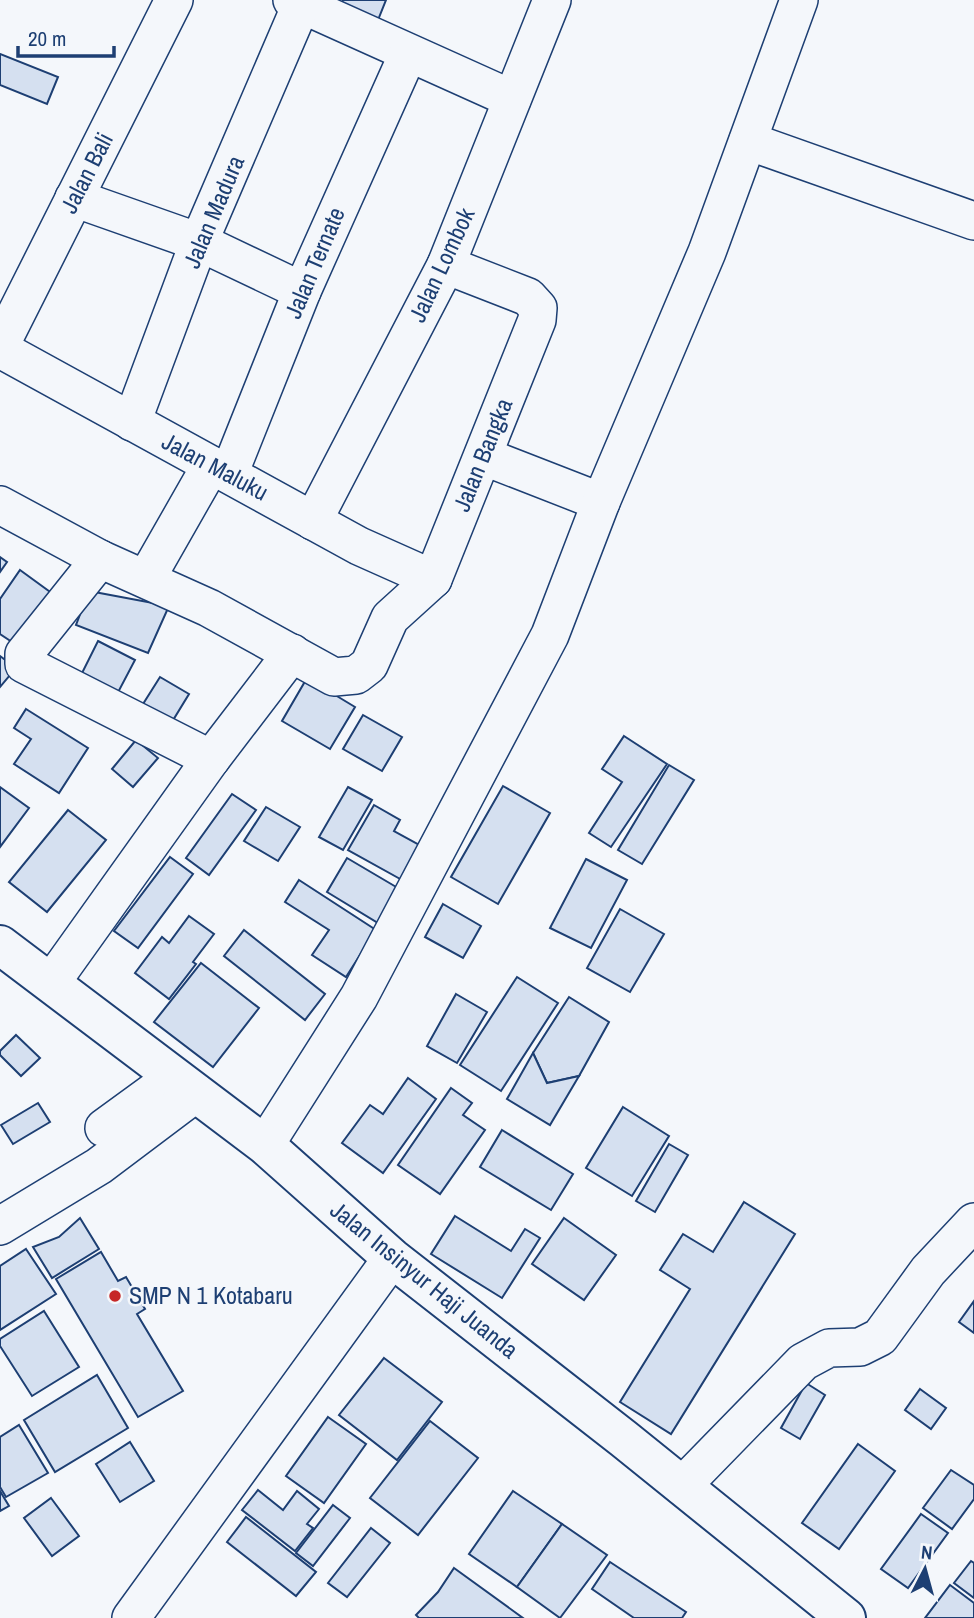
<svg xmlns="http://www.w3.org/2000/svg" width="974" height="1618" viewBox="0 0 974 1618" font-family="'Archivo Narrow',sans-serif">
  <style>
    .building { fill: #d5e0f0; stroke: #1d3f73; stroke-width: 2 }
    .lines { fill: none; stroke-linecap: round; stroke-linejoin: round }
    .minor-casing { stroke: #1d3f73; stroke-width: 40 }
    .highway-casing { stroke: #1d3f73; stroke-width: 42 }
    .minor { stroke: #f4f7fb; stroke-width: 37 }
    .highway { stroke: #f4f7fb; stroke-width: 38 }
    .poi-dot { fill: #c62828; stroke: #f4f7fb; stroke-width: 2.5 }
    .labels { text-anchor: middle; stroke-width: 5; stroke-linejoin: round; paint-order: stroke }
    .street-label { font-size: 24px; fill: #1d3f73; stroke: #f4f7fb }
    .poi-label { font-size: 24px; fill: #1d3f73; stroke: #f4f7fb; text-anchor: start }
  </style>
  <rect width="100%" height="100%" fill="#f4f7fb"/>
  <!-- building -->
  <g class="building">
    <path d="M343,0H386L378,20L341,4Z"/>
    <path d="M0,54L58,77L47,104L0,85Z"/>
    <path d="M0,557L7,562L0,572Z"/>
    <path d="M20,570L57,597L21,648L0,634V599Z"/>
    <path d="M89,591L169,606L148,653L76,625Z"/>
    <path d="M98,641L135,660L114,700L78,681Z"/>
    <path d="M0,656L16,668L0,687Z"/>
    <path d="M160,677L189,694L167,730L138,712Z"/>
    <path d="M307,678L355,707L330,749L282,721Z"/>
    <path d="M26,709L88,748L59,793L14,764L31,739L14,728Z"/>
    <path d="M363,715L402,737L382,771L343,749Z"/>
    <path d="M624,736L667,764L611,847L589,833L622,782L602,769Z"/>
    <path d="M136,740L158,758L133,787L112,769Z"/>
    <path d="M669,765L694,780L642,864L618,850Z"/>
    <path d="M503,786L550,813L498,904L451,877Z"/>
    <path d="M0,787L29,808L0,847Z"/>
    <path d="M348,787L372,800L343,850L319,837Z"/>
    <path d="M232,794L256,810L209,875L186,858Z"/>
    <path d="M374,805L400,820L394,831L421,846L402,880L348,850Z"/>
    <path d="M266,807L300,827L278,861L244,841Z"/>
    <path d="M68,810L106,840L47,912L9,882Z"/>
    <path d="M170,857L193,874L138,948L114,931Z"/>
    <path d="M347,858L403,891L383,926L327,892Z"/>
    <path d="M586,859L627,880L591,948L550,928Z"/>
    <path d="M299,880L376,930L346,977L312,955L329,930L285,902Z"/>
    <path d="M443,904L481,926L463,958L425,937Z"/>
    <path d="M620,909L664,934L630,992L587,968Z"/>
    <path d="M189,916L214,934L193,962L196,964L169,999L135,973L162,937L169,943Z"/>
    <path d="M244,930L325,994L305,1020L224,956Z"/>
    <path d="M201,963L259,1008L213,1067L154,1022Z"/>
    <path d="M517,977L558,1003L501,1091L460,1065Z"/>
    <path d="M456,994L487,1012L457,1063L427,1046Z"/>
    <path d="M569,997L609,1022L579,1076L547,1083L533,1053Z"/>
    <path d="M16,1035L40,1058L21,1076L0,1055V1051Z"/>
    <path d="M533,1053L547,1083L579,1076L550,1125L507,1099Z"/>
    <path d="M408,1078L436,1099L383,1173L342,1143L370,1105L383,1114Z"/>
    <path d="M451,1088L472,1103L463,1115L485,1130L440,1194L398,1165Z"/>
    <path d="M38,1103L50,1122L13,1144L1,1125Z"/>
    <path d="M623,1107L669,1136L632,1196L586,1168Z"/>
    <path d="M502,1130L573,1174L551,1210L480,1167Z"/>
    <path d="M669,1144L688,1155L655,1212L636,1201Z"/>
    <path d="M744,1202L795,1234L671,1434L620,1402L690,1289L660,1270L683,1234L713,1252Z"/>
    <path d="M455,1216L511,1251L525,1229L540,1238L502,1298L431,1254Z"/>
    <path d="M80,1218L99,1249L52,1278L33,1247L59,1237Z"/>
    <path d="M564,1218L616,1255L584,1300L532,1264Z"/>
    <path d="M26,1249L56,1294L0,1330V1266Z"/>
    <path d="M101,1252L118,1281L126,1277L145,1309L137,1314L183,1391L138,1417L56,1279Z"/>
    <path d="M974,1301V1333L959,1322Z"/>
    <path d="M44,1311L79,1367L32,1396L0,1346V1339Z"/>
    <path d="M384,1358L442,1402L397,1460L339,1415Z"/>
    <path d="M97,1375L128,1428L55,1472L24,1420Z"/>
    <path d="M806,1383L825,1395L800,1439L781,1428Z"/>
    <path d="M920,1389L946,1408L931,1429L905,1410Z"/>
    <path d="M328,1417L366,1444L324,1503L286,1476Z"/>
    <path d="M430,1421L478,1458L418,1535L370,1498Z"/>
    <path d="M19,1425L48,1473L6,1497L0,1487V1437Z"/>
    <path d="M130,1442L154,1481L120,1502L96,1464Z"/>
    <path d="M858,1444L895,1471L839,1549L802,1523Z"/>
    <path d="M951,1470L974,1485V1499L952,1529L923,1508Z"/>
    <path d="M258,1490L283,1510L297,1491L319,1509L307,1524L313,1528L295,1551L242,1510Z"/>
    <path d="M0,1491L9,1506L0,1511Z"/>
    <path d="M513,1491L562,1524L517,1587L469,1554Z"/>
    <path d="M51,1498L79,1536L52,1556L24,1518Z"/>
    <path d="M333,1505L350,1518L313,1566L296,1553Z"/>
    <path d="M921,1514L948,1533L908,1588L881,1569Z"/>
    <path d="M246,1517L316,1572L296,1596L227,1542Z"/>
    <path d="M562,1524L607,1555L560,1618L517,1587Z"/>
    <path d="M371,1528L390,1543L347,1597L328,1583Z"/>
    <path d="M971,1561L974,1563V1598L954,1583Z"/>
    <path d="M610,1562L686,1612L682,1618H634L592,1589Z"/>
    <path d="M454,1568L523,1618H419L416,1615L438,1592Z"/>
    <path d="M950,1585L974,1603V1618H925Z"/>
  </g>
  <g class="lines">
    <!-- minor casing -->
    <g class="minor-casing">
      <g id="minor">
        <path d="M292,0L512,99"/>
        <path d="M748,141L974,221"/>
        <path d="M74,198L199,242L302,291"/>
        <path d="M0,346L174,0"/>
        <path d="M0,349L359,546L433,579"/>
        <path d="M132,422L199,242L301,5"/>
        <path d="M483,456L601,502"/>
        <path d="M229,474L302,291L408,54"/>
        <path d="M0,505L100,559L209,608L334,677L356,675L369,665L390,618L433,579L537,320L538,308L528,297L446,265"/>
        <path d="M313,521L446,265L552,0"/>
        <path d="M100,559L24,654V664L211,759"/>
        <path d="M146,579L211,465"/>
        <path d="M51,983L211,759L292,653"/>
        <path d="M104,1128L174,1077"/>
        <path d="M265,1145L359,997L550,635L601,502L707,252L799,0"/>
        <path d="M0,1226L99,1166L196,1093"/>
        <path d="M682,1486L803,1362L829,1348L860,1347L880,1337L928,1271L974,1222"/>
        <path d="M131,1618L392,1258"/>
      </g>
    </g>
    <!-- highway casing -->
    <g class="highway-casing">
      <path id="highway" d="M0,945L265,1145L392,1258L624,1439L846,1618"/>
    </g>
    <!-- minor -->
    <use href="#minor" class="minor"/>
    <!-- highway -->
    <use href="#highway" class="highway"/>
  </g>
  <!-- markers -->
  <circle class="poi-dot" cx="115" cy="1296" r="7"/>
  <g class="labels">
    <!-- street labels -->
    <g class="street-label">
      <text transform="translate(87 173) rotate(-63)" y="8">Jalan Bali</text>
      <text transform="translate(214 212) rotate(-67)" y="8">Jalan Madura</text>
      <text transform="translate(315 263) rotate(-67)" y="8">Jalan Ternate</text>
      <text transform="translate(442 265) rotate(-65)" y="8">Jalan Lombok</text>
      <text transform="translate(483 455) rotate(-68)" y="8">Jalan Bangka</text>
      <text transform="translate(215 467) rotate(28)" y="8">Jalan Maluku</text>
      <text transform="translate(424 1280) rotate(39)" y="8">Jalan Insinyur Haji Juanda</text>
    </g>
    <!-- poi labels -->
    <g class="poi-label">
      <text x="129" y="1304">SMP N 1 Kotabaru</text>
    </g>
  </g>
  <!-- north arrow -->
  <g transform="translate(925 1569) rotate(6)" stroke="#f4f7fb" stroke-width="5" paint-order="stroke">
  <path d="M0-5L12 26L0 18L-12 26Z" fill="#1d3f73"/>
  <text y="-10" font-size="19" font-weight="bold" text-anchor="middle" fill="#1d3f73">N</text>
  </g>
  <!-- scale -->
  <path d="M18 46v10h96v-10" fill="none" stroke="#1d3f73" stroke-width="3.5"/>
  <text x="28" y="46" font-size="21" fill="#1d3f73" stroke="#f4f7fb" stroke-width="5" paint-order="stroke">20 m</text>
</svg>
